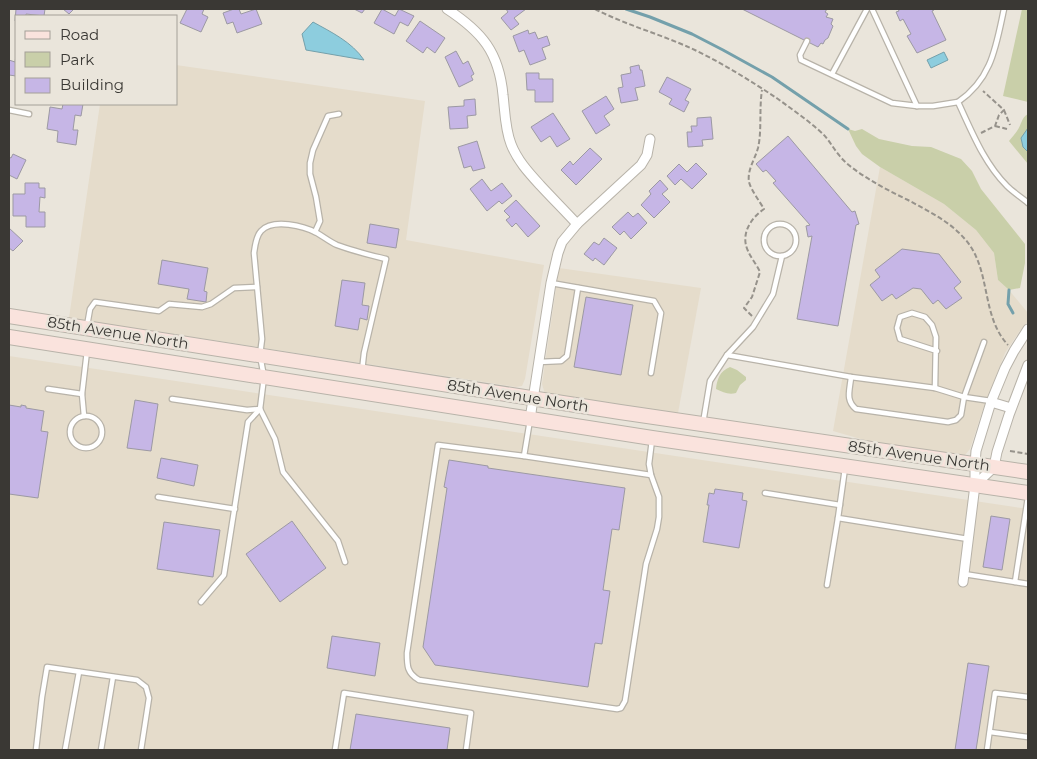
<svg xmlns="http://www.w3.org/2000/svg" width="1037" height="759" viewBox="0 0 1037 759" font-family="Montserrat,sans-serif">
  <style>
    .built { fill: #e5dccb }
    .green { fill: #c9cfa9 }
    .water { fill: #8dcdde; stroke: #74a0ab }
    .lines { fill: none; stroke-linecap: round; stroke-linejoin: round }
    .stream { stroke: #74a0ab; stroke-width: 3 }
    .building { fill: #c6b6e6; stroke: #9c99a3 }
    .service-casing { stroke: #b8b3a9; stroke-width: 7 }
    .minor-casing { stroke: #b8b3a9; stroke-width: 11 }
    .secondary-casing { stroke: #b8b3a9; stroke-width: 16 }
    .path { stroke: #96928b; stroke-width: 2; stroke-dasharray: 5 2.5; stroke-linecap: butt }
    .service { stroke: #fff; stroke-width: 4.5 }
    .minor { stroke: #fff; stroke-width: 9 }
    .secondary { stroke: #fae3dd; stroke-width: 14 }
    .labels { text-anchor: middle; stroke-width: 5; stroke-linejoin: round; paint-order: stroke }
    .street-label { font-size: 15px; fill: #3a3834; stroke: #eae5db }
  </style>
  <rect width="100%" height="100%" fill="#eae5db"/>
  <!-- built -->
  <g class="built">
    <path d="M176,65L425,101L406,240L544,265L525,379L522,386L516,387L69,318L100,104H176Z"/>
    <path d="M880,167L944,204L976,230L994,253L998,280L1009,290L1028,313V321L1019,332L1005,353L982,412L970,449L965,455L961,457L878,444L833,431Z"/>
    <path d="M559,268L701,288L678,413L553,398L545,394L542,384Z"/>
    <path d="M9,356L1028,509V750H647L637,749V750H9Z"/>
  </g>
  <!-- green -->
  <g class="green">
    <path d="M1022,9H1028V102L1003,96Z"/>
    <path d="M1028,114V164L1009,141C1012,137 1015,134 1017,131C1022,124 1021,118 1028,114Z"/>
    <path d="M848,129L855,131L862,129L879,139L912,146L931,147L961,159L972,171L981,189L1025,244V263L1020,288L1009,290L998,280L994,253L976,230L944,204L880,167L862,154L856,146Z"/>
    <path d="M730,367L737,370L746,377V380L740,385L736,393C728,395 723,392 716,389C717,379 720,371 730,367Z"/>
  </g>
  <!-- water -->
  <g class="water">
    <path d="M313,22C331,32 352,42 364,60L306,50L302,34Z"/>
    <path d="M944,52L948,60L931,68L927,60Z"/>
    <path d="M1028,128V152L1023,147L1021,138Z"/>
  </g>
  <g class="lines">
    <!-- stream -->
    <g class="stream">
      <path d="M626,9L650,17L692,34L723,50L772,77L848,129"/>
      <path d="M1009,290L1008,304L1013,313"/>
    </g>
  </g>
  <!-- building -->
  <g class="building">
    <path d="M16,9H45L44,16L26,14V16H16V21H15Z"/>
    <path d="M63,9H74L69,14Z"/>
    <path d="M187,9H204L202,14L208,17L201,32L180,23Z"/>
    <path d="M234,9H239L241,14L256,9L262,24L237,33L233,22L227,24L223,13Z"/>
    <path d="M354,9H365L362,13Z"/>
    <path d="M382,9L395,16L399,9L414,16L408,26L400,22L394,34L374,23Z"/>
    <path d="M506,9H526L514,18L519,24L511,30L501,18L508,12Z"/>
    <path d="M742,9H827L825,12L828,14L826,17L833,19L831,24L833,26L828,38L825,40L823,44L821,43L818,47Z"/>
    <path d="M898,9H933L934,10L932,11L946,40L917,53L907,36L911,34L903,19L900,21L896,12L899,11Z"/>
    <path d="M420,21L445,38L435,53L427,47L423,53L406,41Z"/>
    <path d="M528,30L529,34L535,32L538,39L547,36L550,45L542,48L546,59L530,65L524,50L519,52L513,36Z"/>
    <path d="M456,51L463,64L468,61L474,74L471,76L473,80L459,87L445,57Z"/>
    <path d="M16,56V76L9,75V60L15,62Z"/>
    <path d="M639,65L640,70H642L645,86L635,88L638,100L621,103L618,88L623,87L621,75L631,73L630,67Z"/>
    <path d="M526,73H539V79H553V102H535V90H527Z"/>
    <path d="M667,77L691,89L685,100L689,102L684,112L669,104L672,99L659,92Z"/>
    <path d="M606,96L614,109L604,116L610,125L596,134L582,111Z"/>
    <path d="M475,99L476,115L467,116L468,128L450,129L448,107L464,106V100Z"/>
    <path d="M63,104H83L81,116L75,115L73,130H78L76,145L57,142L58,131L47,129L50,107L62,109Z"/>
    <path d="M553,113L570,139L557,147L550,136L541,142L531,127Z"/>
    <path d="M711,117L713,139L702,140L703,146L688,147L687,132H692L691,126H697V118Z"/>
    <path d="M788,136L852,212L855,211L859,224L856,225L838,326L797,319L812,236L808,237L806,226L810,225L773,183L776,181L766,170L763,172L756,164Z"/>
    <path d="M477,141L485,168L473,171L471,166L464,168L458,147Z"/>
    <path d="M590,148L602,159L576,185L561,170L570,161L573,165Z"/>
    <path d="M13,154L26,160L17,179L9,175V157L11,158Z"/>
    <path d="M696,163L707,174L692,189L681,179L675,185L667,176L679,164L687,172Z"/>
    <path d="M482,179L491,191L502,183L512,196L502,204L499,201L487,211L470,189Z"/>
    <path d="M660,180L668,189L662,194L670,202L654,218L641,205L651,194L649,191Z"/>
    <path d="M25,183H39V188H45V198L40,197L39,212H45V227H26V216H13V194H25Z"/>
    <path d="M516,200L540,226L528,237L516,223L512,227L506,220L510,217L504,211Z"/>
    <path d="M628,212L633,217L638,213L647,223L631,239L624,231L620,235L612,227Z"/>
    <path d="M370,224L399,229L396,248L367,243Z"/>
    <path d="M9,228L23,241L13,251L9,248Z"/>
    <path d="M604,238L617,248L604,265L595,258L593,261L584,254L594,242L599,245Z"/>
    <path d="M902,249L939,254L961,282L954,288L962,298L946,309L938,300L933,304L921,289L913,288L896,299L892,294L882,301L870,285L880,277L875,270Z"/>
    <path d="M162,260L208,268L204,291L207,292L206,302L187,299L189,289L158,284Z"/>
    <path d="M342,280L365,283L362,305L369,306L367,320L360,318L358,330L335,326Z"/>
    <path d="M586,297L633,305L621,375L574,367Z"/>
    <path d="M135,400L158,404L151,451L127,448Z"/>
    <path d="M9,405L21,407V405L26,406V408L44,411L41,431L48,432L38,498L9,494Z"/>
    <path d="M161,458L198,465L194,486L157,478Z"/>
    <path d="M449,460L488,466V468L625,488L619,530L612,529L603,590L610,591L602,644L595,643L588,687L435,665L423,647L447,488L444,487Z"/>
    <path d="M715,489L743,493L742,500L747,501L739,548L703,542L709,505H707L709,493L714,494Z"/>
    <path d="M991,516L1010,519L1002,570L983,567Z"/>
    <path d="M292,521L326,568L280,602L246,554Z"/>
    <path d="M164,522L220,530L213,577L157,569Z"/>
    <path d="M332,636L380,643L375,676L327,668Z"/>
    <path d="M968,663L989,666L976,750H955Z"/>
    <path d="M356,714L450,728L447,750H350Z"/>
  </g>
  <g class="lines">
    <!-- service casing -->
    <g class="service-casing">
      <g id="service">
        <path d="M872,9L917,106"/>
        <path d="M1004,9C996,46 992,79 958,102C972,132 984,163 1007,186C1013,192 1021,197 1028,203"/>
        <path d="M807,41L800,55L801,60L892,103L917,106H933L958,102"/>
        <path d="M832,74L867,9"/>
        <path d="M9,110L29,114"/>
        <circle cx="780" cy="240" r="16"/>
        <path d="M315,232L320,221L316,197L310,174V163L313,150L328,116L339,114"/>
        <path d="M551,283L654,301L661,313L651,373"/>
        <path d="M87,326L90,309L95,302L159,311L169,304L202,307L211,304L234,288L257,287"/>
        <path d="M727,355L851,377L935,388L964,397L991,401"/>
        <path d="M539,362L561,361L567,356L578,288"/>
        <path d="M851,377C850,390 845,400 856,409L948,422L956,420L961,415L964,397L984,342"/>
        <path d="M935,388L936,337L932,325L925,317L912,313L900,317L897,328L900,339L937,351"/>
        <path d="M48,389L82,394L87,351"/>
        <path d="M82,394L84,416"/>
        <path d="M172,399L247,410L260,409"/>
        <circle cx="86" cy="432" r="16"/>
        <path d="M530,420L524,456L438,445L407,653C407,666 407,673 419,680L617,709L621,708L625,701L646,564L657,529L659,517V497L651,475L649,464L652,440"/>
        <path d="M703,423L710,381L727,355L753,327L773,294L782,256"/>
        <path d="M524,456L651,475"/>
        <path d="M845,468L838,518L968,539"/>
        <path d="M765,493L840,505"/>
        <path d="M158,497L235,509"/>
        <path d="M345,562L338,541L283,472L275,439L260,409L264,377L260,355L262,339L254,253C255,246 256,236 261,231C273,218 304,226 317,233C324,237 330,242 337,245C353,251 370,255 386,259L364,353L362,371"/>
        <path d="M964,574L1028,584"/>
        <path d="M1015,582L1028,497"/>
        <path d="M827,585L838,518"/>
        <path d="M201,602L224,575L248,422L260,409"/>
        <path d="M990,732L1028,737"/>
        <path d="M36,750L42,697L47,667L137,680L146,687L149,698L141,750"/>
        <path d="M65,750L79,672"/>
        <path d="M101,750L113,677"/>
        <path d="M335,750L344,693L471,713L466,750"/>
        <path d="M987,750L995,693L1028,697"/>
      </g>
    </g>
    <!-- minor casing -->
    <g class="minor-casing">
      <g id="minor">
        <path d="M447,9C482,32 499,52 503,95C505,112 505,129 511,144C517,160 529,173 540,185C552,198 565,211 577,224"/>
        <path d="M991,402L1011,408"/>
        <path d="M530,419L551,283L558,253L562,242L577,224L641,165L647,155L650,139"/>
        <path d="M975,485L994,467L997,452L1009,415L1028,365"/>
        <path d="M963,582L975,485V464L976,451L991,402L1005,368L1014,351L1028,329"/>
      </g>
    </g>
    <!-- secondary casing -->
    <g class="secondary-casing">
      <g id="secondary">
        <path d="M9,316L620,412L1028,472"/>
        <path d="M9,337L652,438L1028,493"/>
      </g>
    </g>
    <!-- path -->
    <g class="path">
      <path d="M595,9C624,24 656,33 686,46C716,59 751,81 778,99C793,110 809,121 823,134C829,140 833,148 839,155C844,162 851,167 858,172C874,183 891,192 908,200C928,211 949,221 964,238C992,268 980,315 1008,345"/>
      <path d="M1004,110L1010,125"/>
      <path d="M995,126L1007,129"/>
      <path d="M981,133L995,126L999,115L1004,110L983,91"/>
      <path d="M752,316L744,308L752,297L760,272C757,265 751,258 748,251C740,234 751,218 764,209C760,202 751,190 749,182C747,170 755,159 758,148C762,131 759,109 762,90"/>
      <path d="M1010,451L1028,454"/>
    </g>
    <!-- service -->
    <use href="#service" class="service"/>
    <!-- minor -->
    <use href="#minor" class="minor"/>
    <!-- secondary -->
    <use href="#secondary" class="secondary"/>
  </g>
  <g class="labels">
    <!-- street labels -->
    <g class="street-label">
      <text transform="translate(118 333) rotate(9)" y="5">85th Avenue North</text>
      <text transform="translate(518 396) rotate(9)" y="5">85th Avenue North</text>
      <text transform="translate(919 456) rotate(8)" y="5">85th Avenue North</text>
    </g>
  </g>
  <!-- border -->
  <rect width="1037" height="759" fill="none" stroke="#3a3834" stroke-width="20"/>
  <!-- legend -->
  <rect x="15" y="15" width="162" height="90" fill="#eae5db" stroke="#a4a098"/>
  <rect x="25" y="31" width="25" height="8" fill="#fae3dd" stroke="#a4a098"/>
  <text x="60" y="40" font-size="15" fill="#3a3834">Road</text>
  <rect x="25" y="52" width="25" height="15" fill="#c9cfa9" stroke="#a4a098"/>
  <text x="60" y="65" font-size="15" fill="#3a3834">Park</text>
  <rect x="25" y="78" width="25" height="15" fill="#c6b6e6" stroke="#a4a098"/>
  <text x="60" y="90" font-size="15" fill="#3a3834">Building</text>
</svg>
